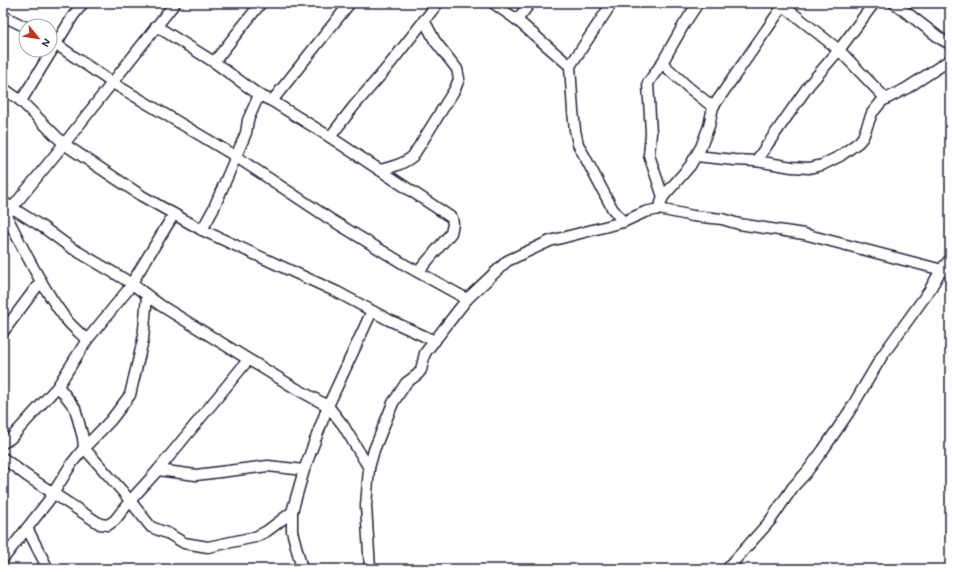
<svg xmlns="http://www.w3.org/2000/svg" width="953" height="572" viewBox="0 0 953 572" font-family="Mynerve,sans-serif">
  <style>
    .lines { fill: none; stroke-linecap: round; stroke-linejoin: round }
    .minor-casing { stroke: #22223b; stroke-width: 13 }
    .minor { stroke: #fff; stroke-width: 10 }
  </style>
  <rect width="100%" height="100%" fill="#fff"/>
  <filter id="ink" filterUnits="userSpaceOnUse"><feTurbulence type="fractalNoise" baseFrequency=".025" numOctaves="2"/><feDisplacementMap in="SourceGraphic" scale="8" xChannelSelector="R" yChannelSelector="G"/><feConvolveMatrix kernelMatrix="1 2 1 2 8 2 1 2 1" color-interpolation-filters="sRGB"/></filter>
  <g filter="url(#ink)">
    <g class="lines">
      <!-- minor casing -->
      <g class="minor-casing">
        <g id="minor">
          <path d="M493,3L517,20L570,66"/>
          <path d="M612,3L570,66L573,111L575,130L578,144L612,208L623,222"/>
          <path d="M780,3L839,50L886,99"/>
          <path d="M894,3L941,39L950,44"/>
          <path d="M3,16L26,27"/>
          <path d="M517,20L530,3"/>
          <path d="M156,26L214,62L259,95L272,101L330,137L452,218L453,224L451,233L418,272"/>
          <path d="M50,40L111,82L235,156L330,219L407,266L467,299"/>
          <path d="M214,62L261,3"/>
          <path d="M662,63L688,87L713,107"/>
          <path d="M3,88L21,101L64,144L142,196L202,230L337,292L389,320L435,341"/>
          <path d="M21,101L73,16L83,3"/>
          <path d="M272,101L350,3"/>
          <path d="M330,137L354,106L386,69L438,3"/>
          <path d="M696,156L734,160L756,161L792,167L809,168L822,165L840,156L859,142L863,137L872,113L882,101L907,88L950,60"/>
          <path d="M756,161L809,85L839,50L874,3"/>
          <path d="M380,170C392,167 404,164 413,156L455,89L459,79L457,69L435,41L424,20"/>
          <path d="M663,197L649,155L651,133L648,83L662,63L683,26L698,3"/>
          <path d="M3,202L44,228L70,247L131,283L160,305L295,388L328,406L343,425L369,468"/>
          <path d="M659,209L663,197L690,166L701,147L709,126L713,107L785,3"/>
          <path d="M6,215C24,250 41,286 65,318C71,326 80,333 87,340"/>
          <path d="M3,219L64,144L175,3"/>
          <path d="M202,230L213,210L246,133L248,120L259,95"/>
          <path d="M3,332L41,281"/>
          <path d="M58,386L75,408L83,438L84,448L123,492L151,527L169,534L184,543L208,547L255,537L267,531L292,512"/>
          <path d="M3,443L11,438L58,386L87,340L127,291L174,214"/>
          <path d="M3,458L27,476L100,524L108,525L115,520L130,501L158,470L196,475L268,466L304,470"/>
          <path d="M158,470L248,360"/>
          <path d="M27,528L48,569"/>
          <path d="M3,559L49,500L72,463L84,448L111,420L130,395L143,340L147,296"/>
          <path d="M302,569L292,531V512L304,470L328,406L372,311"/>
          <path d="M370,569L366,506L369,468L374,450L393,403L406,383L418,374L421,370L425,353L467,299L507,261L550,241L623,222L645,212L659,209L693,216L722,219L739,224L804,234L950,272"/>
          <path d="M727,569L770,521L793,487L806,473L823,450L849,412L882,356L929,291L941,270L950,259"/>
        </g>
      </g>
      <!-- minor -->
      <use href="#minor" class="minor"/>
    </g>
  </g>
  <!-- margin -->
  <rect width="953" height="572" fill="none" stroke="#fff" stroke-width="16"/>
  <rect x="8" y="8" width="937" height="556" fill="none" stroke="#22223b" stroke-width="1.5" filter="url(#ink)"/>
  <!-- north arrow -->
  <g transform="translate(38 38) rotate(120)"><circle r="19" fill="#ffffff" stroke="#a7a7b1"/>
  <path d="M0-3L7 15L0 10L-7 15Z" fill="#c8321e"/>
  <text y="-6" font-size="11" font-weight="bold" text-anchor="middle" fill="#22223b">N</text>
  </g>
</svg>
